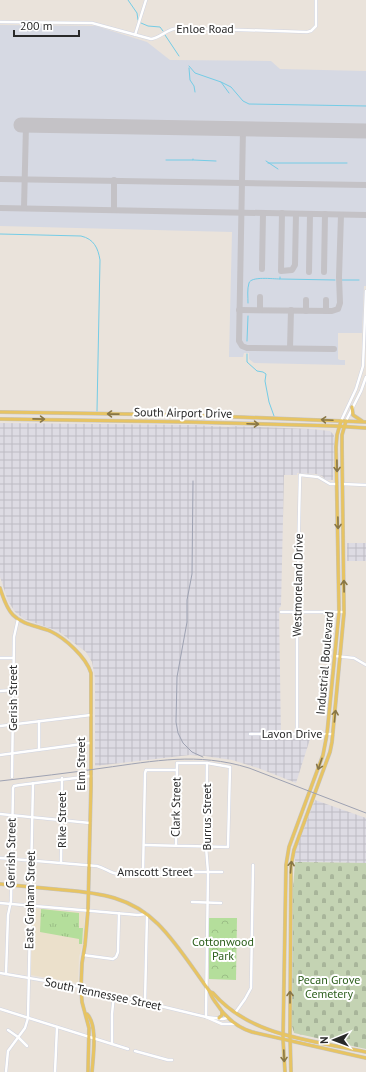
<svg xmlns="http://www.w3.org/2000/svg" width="366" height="1072" viewBox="0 0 366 1072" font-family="'PT Sans',sans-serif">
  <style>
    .industrial { fill: url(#industrial-grid) }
    .education { fill: #ebe0cb }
    .airport { fill: #d6d9e3 }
    .grass { fill: url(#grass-tufts) }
    .cemetery { fill: url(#cemetery-stones) }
    .park { fill: url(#park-crowns) }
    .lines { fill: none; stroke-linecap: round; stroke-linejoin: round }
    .stream { stroke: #74cce6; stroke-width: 1 }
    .taxiway { stroke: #c4c2c6; stroke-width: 6 }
    .runway { stroke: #c4c2c6; stroke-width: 15 }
    .minor-casing { stroke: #d0d4e1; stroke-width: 3.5 }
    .major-casing { stroke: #c3c3c3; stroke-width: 4 }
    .minor { stroke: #fff; stroke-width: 2.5 }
    .major { stroke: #e7c463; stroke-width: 3 }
    .rail { stroke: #9ea2b2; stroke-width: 1 }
    .oneway { stroke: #887646 }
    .labels { text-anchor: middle; stroke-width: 4; stroke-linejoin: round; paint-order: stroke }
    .street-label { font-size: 12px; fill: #292929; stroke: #fff }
    .park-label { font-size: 12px; fill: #2e601e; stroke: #fff }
  </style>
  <defs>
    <pattern id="industrial-grid" width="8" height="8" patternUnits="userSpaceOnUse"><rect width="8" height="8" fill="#dddbe3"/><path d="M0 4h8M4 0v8" fill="none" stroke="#bebcc3"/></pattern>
    <pattern id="grass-tufts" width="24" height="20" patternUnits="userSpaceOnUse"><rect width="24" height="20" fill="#b4de9b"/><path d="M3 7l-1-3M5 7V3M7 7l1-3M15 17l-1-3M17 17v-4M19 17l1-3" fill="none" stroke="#9bbe86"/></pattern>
    <pattern id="cemetery-stones" width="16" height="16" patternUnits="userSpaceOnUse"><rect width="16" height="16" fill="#c4d3b3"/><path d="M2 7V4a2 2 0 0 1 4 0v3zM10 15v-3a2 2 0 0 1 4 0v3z" fill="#a8b59a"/></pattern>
    <pattern id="park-crowns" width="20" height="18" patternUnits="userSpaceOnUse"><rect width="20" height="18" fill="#b4de9b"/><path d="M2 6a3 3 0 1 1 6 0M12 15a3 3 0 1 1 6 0" fill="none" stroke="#9bbe86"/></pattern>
  </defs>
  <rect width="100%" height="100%" fill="#eae3db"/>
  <!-- industrial -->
  <g class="industrial">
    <path d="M0,423L195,425L229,427L233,426L311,429L330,431L334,435L333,480H326L322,476L316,474L297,473V475H284L281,606L279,608L281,736H311L296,783L258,768L232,760L204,756L190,755L95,766V678L92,662L86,652L58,631L24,619L15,612L8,601L0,577Z"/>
    <rect x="347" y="543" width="19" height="18"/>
    <path d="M315,800L366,818V863L295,862V852Z"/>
  </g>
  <!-- education -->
  <path class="education" d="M32,908L85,912L83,943L79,957L78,983L31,975Z"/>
  <!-- airport -->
  <path class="airport" d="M0,25L96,26L147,42L170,60L271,61L280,69L366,71V286H364L362,333H338V359L340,360H345V365L254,363L249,359V353H244L243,357H229L232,232L0,226Z"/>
  <!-- grass -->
  <path class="grass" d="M41,909L79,913V928H83L82,944H79V939L40,932Z"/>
  <!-- cemetery -->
  <path class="cemetery" d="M295,862L366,863V1049L294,1033L292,1026L293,889Z"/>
  <!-- park -->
  <path class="park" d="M209,918H237L236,980L209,979Z"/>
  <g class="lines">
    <!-- stream -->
    <g class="stream">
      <path d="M128,0L137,13L138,20"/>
      <path d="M141,23L148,26L160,27L163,31"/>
      <path d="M165,35L179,56"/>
      <path d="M189,66L195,73L221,82L229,93"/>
      <path d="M189,68L190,80L194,86L195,92"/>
      <path d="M221,82L231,87L243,101L249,104L366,106"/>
      <path d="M166,160H193V159"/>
      <path d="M193,160L216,161"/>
      <path d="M266,161L278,169"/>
      <path d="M268,163H347"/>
      <path d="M0,234L81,236C94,239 98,248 100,260L97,411"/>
      <path d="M280,279L335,280"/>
      <path d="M342,280H359"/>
      <path d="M248,303C248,297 247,289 249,283C251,276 273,279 280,279V277"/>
      <path d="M247,341L248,316"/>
      <path d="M247,354V362L257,371L263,372L266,374L265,381L269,402L274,416"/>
    </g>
    <!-- taxiway -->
    <g class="taxiway">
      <path d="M243,129L239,341L242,346L247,348L334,349"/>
      <path d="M0,179L366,185"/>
      <path d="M0,208L366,215"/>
      <path d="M24,208L26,125"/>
      <path d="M114,210V180"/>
      <path d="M282,213L281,271L292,270L295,265L296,214"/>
      <path d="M262,269L263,213"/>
      <path d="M309,272L310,214"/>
      <path d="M324,272L325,214"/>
      <path d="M239,310L332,311L338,309L340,303L339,277L341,215"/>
      <path d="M260,310V297"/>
      <path d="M306,311V300"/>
      <path d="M326,311V300"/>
      <path d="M290,348L291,310"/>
    </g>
    <!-- runway -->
    <path class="runway" d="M21,125L366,131"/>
    <!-- minor casing -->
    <g class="minor-casing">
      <g id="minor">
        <path d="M0,22L92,23L151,39C161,38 167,28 179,28L307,32L311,31L316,26V0"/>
        <path d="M135,35L146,0"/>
        <path d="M341,421L356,389L363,366L366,291"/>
        <path d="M346,421L361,391L366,377"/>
        <path d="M342,484L366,485"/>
        <path d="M281,612H344"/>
        <path d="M335,656L354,658L366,665"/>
        <path d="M0,658H13"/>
        <path d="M0,691L13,690"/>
        <path d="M39,721V750"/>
        <path d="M0,726L91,715"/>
        <path d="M250,734H333"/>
        <path d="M297,734V612L300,475L318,477L330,484H337"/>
        <path d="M0,755L90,743"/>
        <path d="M12,777L14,637L18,619"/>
        <path d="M0,814L90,823"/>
        <path d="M144,845L228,847L230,767L207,763H177L176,845"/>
        <path d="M0,858L97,866C105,868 110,873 118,874L176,872H222"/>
        <path d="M61,863L62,778"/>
        <path d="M143,873L145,773L146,770H177"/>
        <path d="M192,902L221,903"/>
        <path d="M0,903L138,915L147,914L145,1002"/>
        <path d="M83,955L113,959L116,957L118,952L119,913"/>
        <path d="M0,973L81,987L206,1017L222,1024H235"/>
        <path d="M6,974L8,915L11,901L13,788L14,786L20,785L91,776"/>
        <path d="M0,1009L128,1049"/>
        <path d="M235,1013L245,999L251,988L253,865"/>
        <path d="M206,1017L208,872L206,847L207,763"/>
        <path d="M206,1017L223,1019L227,1018"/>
        <path d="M8,1030L18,1037L27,1046"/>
        <path d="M112,1044V1014L114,994"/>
        <path d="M135,1051L168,1060H172"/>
        <path d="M6,1072L8,1051L25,1028L28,1018L33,783"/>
        <path d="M55,1072L57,1027"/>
      </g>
    </g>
    <!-- major casing -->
    <g class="major-casing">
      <g id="major">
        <path d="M352,407L353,415L362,421"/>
        <path d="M0,412L188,415L366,422"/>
        <path d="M0,419L188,422L335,426L366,428"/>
        <path d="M0,588C3,597 6,608 13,615C23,625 38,626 50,631C65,638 86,657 91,673V786L88,910L85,945L82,963L81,987L82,1002L89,1028L88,1072"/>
        <path d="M0,884C21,886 42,888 64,890C100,893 131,897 158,924C178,944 193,969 210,992C211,996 213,999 216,1003C225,1017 236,1027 252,1032L366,1058"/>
        <path d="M210,992L213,993C251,1037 312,1040 366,1052"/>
        <path d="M87,1014C98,1025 93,1057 92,1072"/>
        <path d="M219,1018L222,1015V1012"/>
        <path d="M285,1072L283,1039L286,865L289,847L323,755L327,734L339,612L336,447L337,435L341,421"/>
        <path d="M291,1072L290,1036L291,866L294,850L330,752L332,742L344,613L342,448V435L346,421"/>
      </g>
    </g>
    <!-- minor -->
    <use href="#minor" class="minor"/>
    <!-- major -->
    <use href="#major" class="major"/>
    <!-- rail -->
    <g class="rail">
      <path d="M193,481L192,574L187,600V622L177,677L176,722L178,733L183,743L192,752L203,757"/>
      <path d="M0,781C34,777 69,773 103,768C155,761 197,752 249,768L366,813"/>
    </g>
  </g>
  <!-- one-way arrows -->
  <defs><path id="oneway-shaft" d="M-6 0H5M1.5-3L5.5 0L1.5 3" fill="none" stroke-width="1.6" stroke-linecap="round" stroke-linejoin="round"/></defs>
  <g class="oneway">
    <use href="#oneway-shaft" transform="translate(113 414) rotate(-179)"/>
    <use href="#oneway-shaft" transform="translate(39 419) rotate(1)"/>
    <use href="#oneway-shaft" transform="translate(327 420) rotate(-177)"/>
    <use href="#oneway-shaft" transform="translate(253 424) rotate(2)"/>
    <use href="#oneway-shaft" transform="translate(337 466) rotate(89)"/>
    <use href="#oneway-shaft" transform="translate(338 523) rotate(89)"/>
    <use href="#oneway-shaft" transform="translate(344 586) rotate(-91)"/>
    <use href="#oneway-shaft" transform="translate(335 716) rotate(-84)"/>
    <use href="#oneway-shaft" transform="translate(320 764) rotate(109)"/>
    <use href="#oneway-shaft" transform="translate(291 867) rotate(-85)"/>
    <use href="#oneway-shaft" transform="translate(290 997) rotate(-90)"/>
    <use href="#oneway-shaft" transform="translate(284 1056) rotate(88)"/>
  </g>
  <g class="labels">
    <!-- street labels -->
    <g class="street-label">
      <text x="205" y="33">Enloe Road</text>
      <text transform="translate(183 413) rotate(1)" y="4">South Airport Drive</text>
      <text transform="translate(298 585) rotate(-89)" y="4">Westmoreland Drive</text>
      <text transform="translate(325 663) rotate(-85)" y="4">Industrial Boulevard</text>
      <text transform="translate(13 698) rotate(-90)" y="4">Gerish Street</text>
      <text x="292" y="738">Lavon Drive</text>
      <text transform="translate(81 764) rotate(-90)" y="4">Elm Street</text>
      <text transform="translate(176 807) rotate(-89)" y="4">Clark Street</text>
      <text transform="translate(207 817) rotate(-90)" y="4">Burrus Street</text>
      <text transform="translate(62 820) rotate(-90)" y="4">Rike Street</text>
      <text transform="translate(11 853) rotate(-89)" y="4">Gerrish Street</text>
      <text x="155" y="876">Amscott Street</text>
      <text transform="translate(30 900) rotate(-89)" y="4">East Graham Street</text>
      <text transform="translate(103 994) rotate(12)" y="4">South Tennessee Street</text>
    </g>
    <!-- park labels -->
    <g class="park-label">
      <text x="223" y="946">Cottonwood<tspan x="223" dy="14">Park</tspan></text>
      <text x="329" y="984">Pecan Grove<tspan x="329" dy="14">Cemetery</tspan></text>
    </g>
  </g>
  <!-- north arrow -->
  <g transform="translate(334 1040) rotate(269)" stroke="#ffffff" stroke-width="3" paint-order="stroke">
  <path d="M0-3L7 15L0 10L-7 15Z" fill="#292929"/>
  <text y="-6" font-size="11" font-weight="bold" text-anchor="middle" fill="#292929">N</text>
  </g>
  <!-- scale -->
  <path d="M14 30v6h65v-6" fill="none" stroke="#292929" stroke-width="2"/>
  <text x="20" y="30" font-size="12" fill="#292929" stroke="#ffffff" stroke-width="3" paint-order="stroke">200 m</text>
</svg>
